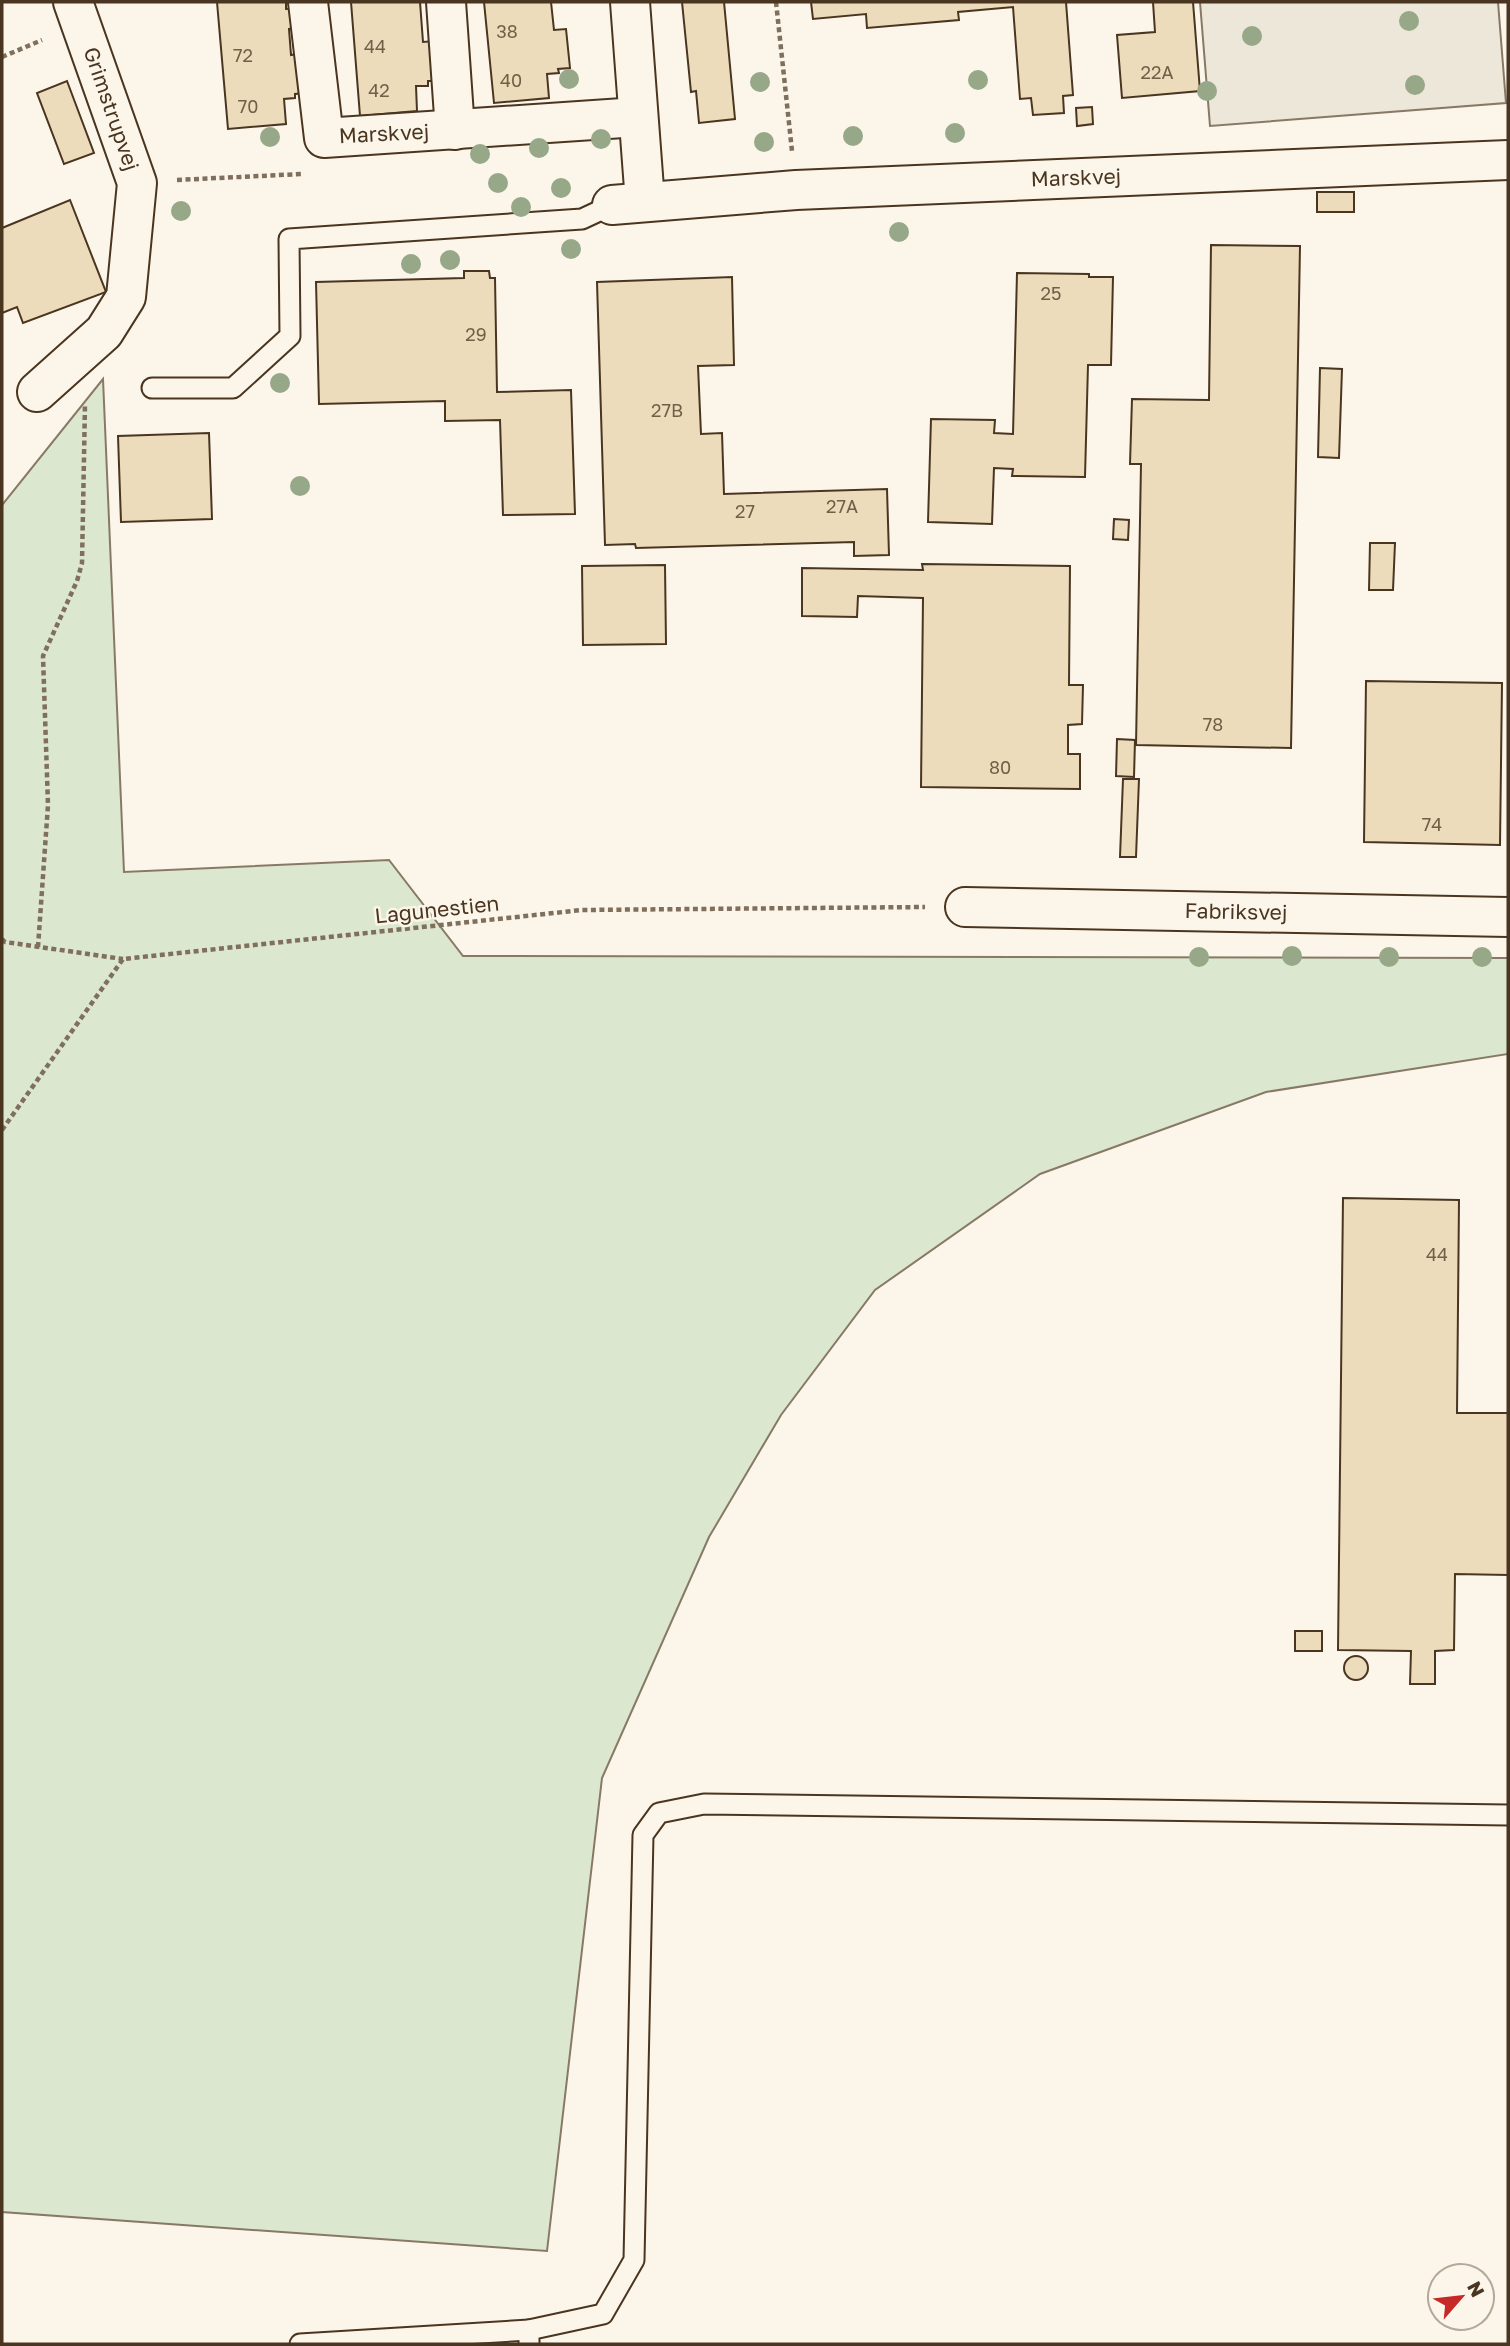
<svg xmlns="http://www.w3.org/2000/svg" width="1510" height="2346" viewBox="0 0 1510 2346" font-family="'Golos Text',sans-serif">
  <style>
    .green { fill: #dce7d0; stroke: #887966; stroke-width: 2 }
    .parking { fill: #ede7d9; stroke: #887966; stroke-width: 2 }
    .building { fill: #ecdcbc; stroke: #4a3520; stroke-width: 2 }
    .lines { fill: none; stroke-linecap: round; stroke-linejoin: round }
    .lane-casing { stroke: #4a3520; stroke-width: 23 }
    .street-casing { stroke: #4a3520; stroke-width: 42 }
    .path { stroke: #7f6f5c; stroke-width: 4.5; stroke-dasharray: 5 3.5; stroke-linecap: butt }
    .lane { stroke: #fbf6e9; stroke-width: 19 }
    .street { stroke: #fbf6e9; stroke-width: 38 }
    .tree { fill: #96a887 }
    .labels { text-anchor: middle; stroke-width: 5; stroke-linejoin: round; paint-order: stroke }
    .number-label { font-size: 18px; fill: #725f47 }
    .street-label { font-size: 21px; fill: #4a3520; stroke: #fbf6e9 }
  </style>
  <rect width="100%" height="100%" fill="#fbf6e9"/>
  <!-- green -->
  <path class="green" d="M103,379L124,872L389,860L463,956L1508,958V1054L1266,1092L1040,1174L875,1290L781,1415L709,1537L602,1778L547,2251L2,2212V505Z"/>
  <!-- parking -->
  <path class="parking" d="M1200,2H1498L1506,103L1210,126Z"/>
  <!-- building -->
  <g class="building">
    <path d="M217,2H286V9L299,8L300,28L289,29L291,55L303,53L306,93L295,94V98L284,99L286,124L228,129Z"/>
    <path d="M351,2H420L423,42L435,41L438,81H428V86H416L417,111L360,116Z"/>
    <path d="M484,2H551L554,30L566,29L570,68L558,69L559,73L547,74L549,98L494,103Z"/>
    <path d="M682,2H724L735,119L699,123L696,91L691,92Z"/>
    <path d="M811,2H1066L1073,95L1063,96L1064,113L1033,115L1031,98L1020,99L1013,7L958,12L959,20L867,28L866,14L813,19Z"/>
    <path d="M1153,2H1193L1200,91L1122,98L1117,35L1155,32Z"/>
    <path d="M67,81L94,153L64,164L37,93Z"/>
    <path d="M1092,107L1093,124L1077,126L1076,108Z"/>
    <rect x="1317" y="192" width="37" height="20"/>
    <path d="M70,200L106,292L23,323L17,307L2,313V228Z"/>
    <path d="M1211,245L1300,246L1291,748L1136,745L1141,464H1130L1132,399L1209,400Z"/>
    <path d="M464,271H489L490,278H495L497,392L571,390L575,514L503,515L500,420L445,421V401L319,404L316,282L464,278Z"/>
    <path d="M1017,273L1089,274V277H1113L1111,365H1088L1085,477L1012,476L1013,469L994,468L992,524L928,522L931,419L995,420L994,433L1013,434Z"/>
    <path d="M732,277L734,365L698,366L701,434L722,433L724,494L887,489L889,555L854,556V542L636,548L635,544L605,545L597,282Z"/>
    <path d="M1320,368L1342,369L1339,458L1318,457Z"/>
    <path d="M209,433L212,519L121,522L118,436Z"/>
    <path d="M1114,519L1129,520L1128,540L1113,539Z"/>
    <path d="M1370,543H1395L1393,590H1369Z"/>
    <path d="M922,564L1070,566L1069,685H1083L1082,724L1068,725V754H1080V789L921,787L923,598L858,596L857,617L802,616V568L923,570Z"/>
    <path d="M665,565L666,644L583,645L582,566Z"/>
    <path d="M1366,681L1502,683L1500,845L1364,842Z"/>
    <path d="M1117,739L1135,740L1134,777L1116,776Z"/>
    <path d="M1123,779H1139L1136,857H1120Z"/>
    <path d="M1343,1198L1459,1200L1457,1413H1508V1575L1455,1574L1454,1650L1435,1651V1684H1410L1411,1651L1338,1650Z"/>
    <rect x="1295" y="1631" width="27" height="20"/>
    <circle cx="1356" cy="1668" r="12"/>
  </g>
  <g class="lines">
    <!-- lane casing -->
    <g class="lane-casing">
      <g id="lane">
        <path d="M152,388H233L290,336L289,239L582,219L612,205"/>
        <path d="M300,2344L529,2330"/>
        <path d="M529,2344V2330L603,2314L634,2260L643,1835L659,1813L704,1804L1508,1815"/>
      </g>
    </g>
    <!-- street casing -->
    <g class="street-casing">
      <g id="street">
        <path d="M308,2L324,138L638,117"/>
        <path d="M446,2L455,130"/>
        <path d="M630,2L645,202"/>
        <path d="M612,205L796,190L1508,160"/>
        <path d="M37,392L104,332L126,297L137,183L73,2"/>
        <path d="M965,907L1508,917"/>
      </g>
    </g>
    <!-- path -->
    <g class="path">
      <path d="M776,2L792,151"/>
      <path d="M2,57L42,40"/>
      <path d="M177,180L301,174"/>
      <path d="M2,939L5,942L123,959"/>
      <path d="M38,947L48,805L43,656L77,581L82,563L85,404"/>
      <path d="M2,1130L123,959L582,910L925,907"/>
    </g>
    <!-- lane -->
    <use href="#lane" class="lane"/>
    <!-- street -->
    <use href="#street" class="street"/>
  </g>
  <!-- trees -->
  <g class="tree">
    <circle cx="1409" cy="21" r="10"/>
    <circle cx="1252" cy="36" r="10"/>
    <circle cx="569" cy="79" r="10"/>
    <circle cx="978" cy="80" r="10"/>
    <circle cx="760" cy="82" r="10"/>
    <circle cx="1415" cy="85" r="10"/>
    <circle cx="1207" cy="91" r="10"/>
    <circle cx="955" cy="133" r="10"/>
    <circle cx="853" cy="136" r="10"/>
    <circle cx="270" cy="137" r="10"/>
    <circle cx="601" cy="139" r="10"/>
    <circle cx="764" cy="142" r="10"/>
    <circle cx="539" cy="148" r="10"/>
    <circle cx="480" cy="154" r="10"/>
    <circle cx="498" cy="183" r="10"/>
    <circle cx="561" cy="188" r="10"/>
    <circle cx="521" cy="207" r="10"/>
    <circle cx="181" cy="211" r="10"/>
    <circle cx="899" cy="232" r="10"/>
    <circle cx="571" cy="249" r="10"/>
    <circle cx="450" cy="260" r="10"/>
    <circle cx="411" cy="264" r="10"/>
    <circle cx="280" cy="383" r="10"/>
    <circle cx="300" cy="486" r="10"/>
    <circle cx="1292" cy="956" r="10"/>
    <circle cx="1199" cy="957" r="10"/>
    <circle cx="1389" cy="957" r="10"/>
    <circle cx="1482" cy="957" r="10"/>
  </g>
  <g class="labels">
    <!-- number labels -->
    <g class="number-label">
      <text x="507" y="38">38</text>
      <text x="375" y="53">44</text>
      <text x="243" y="62">72</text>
      <text x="1157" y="79">22A</text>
      <text x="511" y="87">40</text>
      <text x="379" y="97">42</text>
      <text x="248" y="113">70</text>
      <text x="1051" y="300">25</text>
      <text x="476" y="341">29</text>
      <text x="667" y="417">27B</text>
      <text x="842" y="513">27A</text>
      <text x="745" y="518">27</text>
      <text x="1213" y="731">78</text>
      <text x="1000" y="774">80</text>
      <text x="1432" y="831">74</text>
      <text x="1437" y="1261">44</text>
    </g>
    <!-- street labels -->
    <g class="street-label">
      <text transform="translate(111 109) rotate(71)" y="7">Grimstrupvej</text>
      <text transform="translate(384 134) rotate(-3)" y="7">Marskvej</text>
      <text transform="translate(1076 178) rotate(-2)" y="7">Marskvej</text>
      <text transform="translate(437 910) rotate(-6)" y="7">Lagunestien</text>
      <text transform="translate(1236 912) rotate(1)" y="7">Fabriksvej</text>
    </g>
  </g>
  <!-- border -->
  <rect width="1510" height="2346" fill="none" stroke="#4a3520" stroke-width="7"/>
  <!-- north arrow -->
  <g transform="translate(1461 2297) rotate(62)"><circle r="33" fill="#fbf6e9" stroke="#b4a999" stroke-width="2"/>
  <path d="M0-5L12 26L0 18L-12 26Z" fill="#c62828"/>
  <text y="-10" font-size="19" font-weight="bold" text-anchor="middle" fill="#4a3520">N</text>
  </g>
</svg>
